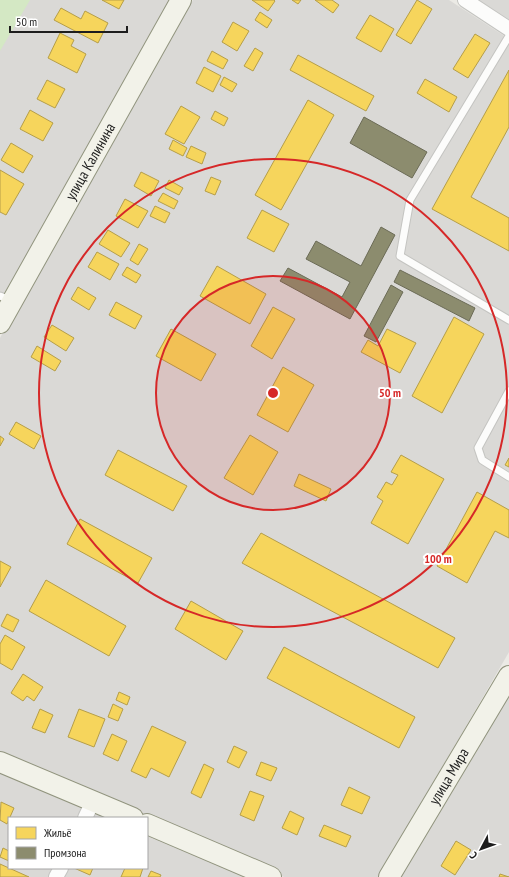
<svg xmlns="http://www.w3.org/2000/svg" width="509" height="877" viewBox="0 0 509 877" font-family="'PT Sans Narrow',sans-serif">
  <style>
    .residential { fill: #dad9d6 }
    .grass { fill: #d4e8c4 }
    .homes { fill: #f6d55c; stroke: #b59e49 }
    .industry { fill: #8c8c6e; stroke: #6b6b56 }
    .lines { fill: none; stroke-linecap: round; stroke-linejoin: round }
    .lane-casing { stroke: #c4c4c1; stroke-width: 9 }
    .street-casing { stroke: #c4c4c1; stroke-width: 16 }
    .secondary-casing { stroke: #91947e; stroke-width: 22 }
    .lane { stroke: #fcfcfb; stroke-width: 7 }
    .street { stroke: #fcfcfb; stroke-width: 14 }
    .secondary { stroke: #f2f2e9; stroke-width: 20 }
    .ring { fill: none; stroke: #d62828; stroke-width: 2 }
    .labels { text-anchor: middle; stroke-width: 4; stroke-linejoin: round; paint-order: stroke }
    .street-label { font-size: 15px; fill: #1d1d1d; stroke: #fff }
    .centre { fill: #d62828; stroke: #fff; stroke-width: 2 }
    .ring-label { font-size: 12px; text-anchor: middle; font-weight: bold; fill: #d62828; stroke: #fff; stroke-width: 4; stroke-linejoin: round; paint-order: stroke }
  </style>
  <rect width="100%" height="100%" fill="#ebeae5"/>
  <!-- residential -->
  <g class="residential">
    <path d="M0,0H172L0,306Z"/>
    <path d="M193,0H449L509,39V652L379,877H284L0,755V338L32,277Z"/>
    <path d="M471,0H509V25Z"/>
    <path d="M509,696V877H401Z"/>
    <path d="M0,773L107,818H9V868H147V835L247,877H0Z"/>
  </g>
  <!-- grass -->
  <path class="grass" d="M0,0H30L0,51Z"/>
  <!-- homes -->
  <g class="homes">
    <path d="M102,0H124L119,9Z"/>
    <path d="M252,0H274L275,1L268,11Z"/>
    <path d="M292,0H301L298,4Z"/>
    <path d="M315,0H332L339,5L333,13Z"/>
    <path d="M417,0L432,9L411,44L396,35Z"/>
    <path d="M61,8L81,19L85,11L108,23L98,43L54,20Z"/>
    <path d="M260,12L272,20L267,28L255,20Z"/>
    <path d="M370,15L394,29L381,52L356,38Z"/>
    <path d="M233,22L249,31L237,51L222,42Z"/>
    <path d="M60,33L74,40L71,46L86,54L77,73L48,58Z"/>
    <path d="M475,34L490,43L468,78L453,69Z"/>
    <path d="M255,48L263,53L253,71L244,66Z"/>
    <path d="M212,51L228,60L223,69L207,61Z"/>
    <path d="M298,55L374,96L366,111L290,70Z"/>
    <path d="M204,67L221,76L213,92L196,83Z"/>
    <path d="M509,70V127L471,197L509,218V251L432,209Z"/>
    <path d="M224,77L237,84L232,92L220,85Z"/>
    <path d="M425,79L457,97L449,112L417,93Z"/>
    <path d="M47,80L65,89L55,108L37,99Z"/>
    <path d="M308,100L334,115L281,210L255,195Z"/>
    <path d="M181,106L200,117L184,144L165,134Z"/>
    <path d="M30,110L53,123L43,141L20,129Z"/>
    <path d="M215,111L228,118L224,126L211,119Z"/>
    <path d="M173,140L187,148L183,156L169,149Z"/>
    <path d="M11,143L33,156L23,173L1,160Z"/>
    <path d="M191,146L206,153L202,164L186,157Z"/>
    <path d="M0,170L24,184L6,215L0,212Z"/>
    <path d="M141,172L159,181L151,196L134,186Z"/>
    <path d="M211,177L221,181L215,195L205,191Z"/>
    <path d="M169,180L183,188L179,195L165,188Z"/>
    <path d="M163,193L178,201L174,209L158,201Z"/>
    <path d="M125,199L148,211L138,228L116,216Z"/>
    <path d="M155,206L170,213L165,223L150,216Z"/>
    <path d="M262,210L289,224L274,252L247,238Z"/>
    <path d="M108,230L130,243L121,257L99,244Z"/>
    <path d="M139,244L148,249L138,265L130,260Z"/>
    <path d="M97,252L119,264L110,280L88,267Z"/>
    <path d="M217,266L266,294L250,324L200,296Z"/>
    <path d="M127,267L141,275L136,283L122,275Z"/>
    <path d="M78,287L96,298L89,310L71,299Z"/>
    <path d="M116,302L142,316L135,329L109,315Z"/>
    <path d="M273,307L295,319L272,359L251,346Z"/>
    <path d="M454,317L484,334L442,413L412,396Z"/>
    <path d="M52,325L74,338L66,351L44,337Z"/>
    <path d="M171,329L216,354L201,381L156,356Z"/>
    <path d="M387,329L416,343L400,373L361,352L368,340L378,346Z"/>
    <path d="M37,346L61,361L55,371L31,357Z"/>
    <path d="M283,367L314,385L288,432L257,415Z"/>
    <path d="M16,422L41,436L34,449L9,434Z"/>
    <path d="M250,435L278,452L253,495L224,478Z"/>
    <path d="M0,436L4,439L0,446Z"/>
    <path d="M118,450L187,486L173,511L105,475Z"/>
    <path d="M401,455L444,479L408,544L371,523L383,501L377,497L386,482L392,485L398,475L391,472Z"/>
    <path d="M509,458V467L505,465Z"/>
    <path d="M299,474L331,489L326,501L294,486Z"/>
    <path d="M477,492L509,510V538L495,531L467,583L437,566Z"/>
    <path d="M80,519L152,558L138,583L67,544Z"/>
    <path d="M261,533L455,638L438,668L242,563Z"/>
    <path d="M0,561L11,567L0,587Z"/>
    <path d="M46,580L126,626L109,656L29,611Z"/>
    <path d="M191,601L243,631L226,660L175,629Z"/>
    <path d="M7,614L19,620L13,632L1,626Z"/>
    <path d="M5,635L25,647L12,670L0,663V644Z"/>
    <path d="M284,647L415,717L399,748L267,678Z"/>
    <path d="M23,674L43,687L34,701L27,696L23,701L11,693Z"/>
    <path d="M119,692L130,697L127,705L116,700Z"/>
    <path d="M113,704L123,709L118,721L108,717Z"/>
    <path d="M40,709L53,715L45,733L32,728Z"/>
    <path d="M79,709L105,719L94,747L68,737Z"/>
    <path d="M152,726L186,742L169,777L151,768L146,778L131,771Z"/>
    <path d="M112,734L127,741L118,761L103,754Z"/>
    <path d="M234,746L247,752L239,768L227,762Z"/>
    <path d="M261,762L277,768L271,781L256,775Z"/>
    <path d="M204,764L214,769L201,798L191,793Z"/>
    <path d="M349,787L370,797L362,814L341,805Z"/>
    <path d="M250,791L264,796L254,821L240,815Z"/>
    <path d="M1,802L14,808L7,824L0,820Z"/>
    <path d="M290,811L304,818L297,835L282,828Z"/>
    <path d="M324,825L351,836L346,847L319,836Z"/>
    <path d="M456,841L471,850L455,875L441,866Z"/>
    <path d="M3,848L9,851V861L0,857Z"/>
    <path d="M0,864L29,877H0Z"/>
    <path d="M74,868H93L90,875Z"/>
    <path d="M125,868H143L140,877H121Z"/>
    <path d="M151,871L161,875L160,877H148Z"/>
    <path d="M500,874L509,877H499Z"/>
  </g>
  <!-- industry -->
  <g class="industry">
    <path d="M364,117L427,152L412,178L350,143Z"/>
    <path d="M381,227L395,235L350,319L280,281L288,268L342,297L350,282L306,259L316,241L361,266Z"/>
    <path d="M400,270L475,308L469,321L394,282Z"/>
    <path d="M391,285L403,292L376,342L364,336Z"/>
  </g>
  <g class="lines">
    <!-- lane casing -->
    <g class="lane-casing">
      <g id="lane">
        <path d="M509,36L410,200L400,256L509,320"/>
        <path d="M0,296L12,301"/>
        <path d="M509,391L478,448L482,460L509,477"/>
      </g>
    </g>
    <!-- street casing -->
    <g class="street-casing">
      <g id="street">
        <path d="M465,0L509,29"/>
        <path d="M85,818L93,801"/>
        <path d="M56,877L61,868"/>
      </g>
    </g>
    <!-- secondary casing -->
    <g class="secondary-casing">
      <g id="secondary">
        <path id="s1" d="M0,323L181,0"/>
        <path d="M0,762L133,818"/>
        <path d="M147,824L271,877"/>
        <path id="s2" d="M389,877L509,676"/>
      </g>
    </g>
    <!-- lane -->
    <use href="#lane" class="lane"/>
    <!-- street -->
    <use href="#street" class="street"/>
    <!-- secondary -->
    <use href="#secondary" class="secondary"/>
  </g>
  <!-- distance rings -->
  <circle cx="273" cy="393" r="117" fill="#d62828" fill-opacity=".12"/>
  <g class="ring">
    <circle cx="273" cy="393" r="117"/>
    <circle cx="273" cy="393" r="234"/>
  </g>
  <g class="labels">
    <!-- street labels -->
    <g class="street-label">
      <text dy="5" stroke="none"><textPath href="#s1" startOffset="185">улица Калинина</textPath></text>
      <text dy="5" stroke="none"><textPath href="#s2" startOffset="117">улица Мира</textPath></text>
    </g>
  </g>
  <circle cx="273" cy="393" r="6" class="centre"/>
  <g class="ring-label">
    <text x="390" y="397">50 m</text>
    <text x="438" y="563">100 m</text>
  </g>
  <!-- legend -->
  <rect x="8" y="817" width="140" height="52" fill="#ffffff" stroke="#a5a5a5"/>
  <rect x="16" y="827" width="20" height="12" fill="#f6d55c" stroke="#a5a5a5"/>
  <text x="44" y="837" font-size="12" fill="#1d1d1d">Жильё</text>
  <rect x="16" y="847" width="20" height="12" fill="#8c8c6e" stroke="#a5a5a5"/>
  <text x="44" y="857" font-size="12" fill="#1d1d1d">Промзона</text>
  <!-- north arrow -->
  <g transform="translate(481 849) rotate(229)" stroke="#ffffff" stroke-width="3" paint-order="stroke">
  <path d="M0-3L7 15L0 10L-7 15Z" fill="#1d1d1d"/>
  <text y="-6" font-size="11" font-weight="bold" text-anchor="middle" fill="#1d1d1d">С</text>
  </g>
  <!-- scale -->
  <path d="M10 26v6h117v-6" fill="none" stroke="#1d1d1d" stroke-width="2"/>
  <text x="16" y="26" font-size="12" fill="#1d1d1d" stroke="#ffffff" stroke-width="3" paint-order="stroke">50 m</text>
</svg>
